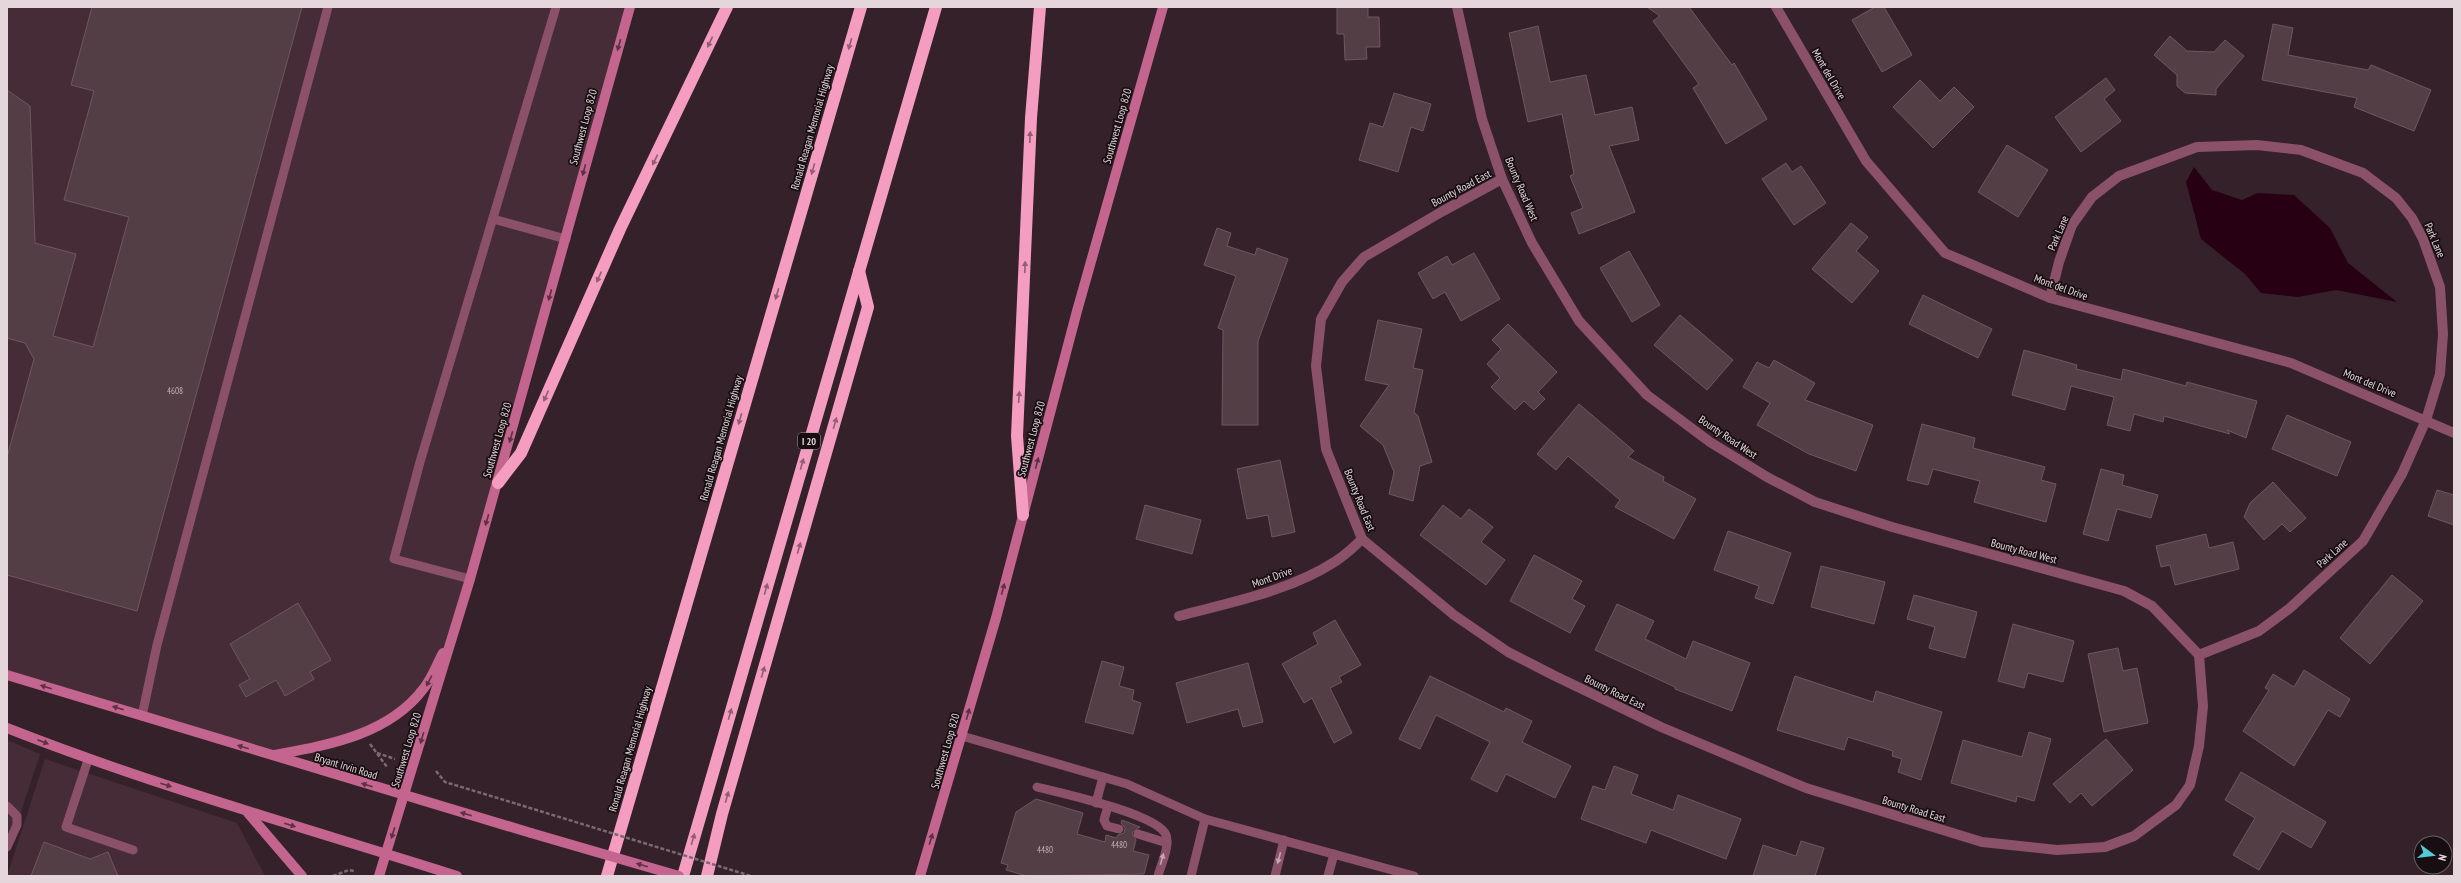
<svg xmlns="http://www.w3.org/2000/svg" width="2461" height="883" viewBox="0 0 2461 883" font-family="'PT Sans Narrow',sans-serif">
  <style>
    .built { fill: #462c36 }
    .water { fill: #270013 }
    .building { fill: #543e46; stroke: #6f5760 }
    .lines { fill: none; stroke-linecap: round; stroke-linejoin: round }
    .path { stroke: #7b6970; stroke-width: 2.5; stroke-dasharray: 4 2; stroke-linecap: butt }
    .service { stroke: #8b5169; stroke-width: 9 }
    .minor { stroke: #8b5169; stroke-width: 10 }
    .secondary { stroke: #c3658e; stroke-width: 10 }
    .motorway { stroke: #f59dc1; stroke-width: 12 }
    .path-bridge { stroke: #7b6970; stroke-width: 2.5; stroke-dasharray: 4 2; stroke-linecap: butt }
    .secondary-bridge { stroke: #c3658e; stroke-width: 10 }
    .oneway { fill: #915d72 }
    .oneway2 { fill: #5c3143 }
    .oneway3 { fill: #c5a7b3 }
    .labels { text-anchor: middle; stroke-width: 3.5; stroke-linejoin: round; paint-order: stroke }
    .number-label { font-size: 9px; fill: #c0b0b6 }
    .shield { fill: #170e11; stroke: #a69a9e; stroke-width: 1 }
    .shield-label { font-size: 10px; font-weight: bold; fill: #e4d6db }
    .street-label { font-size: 11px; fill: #e4d6db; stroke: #170e11 }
  </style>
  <rect width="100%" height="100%" fill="#352129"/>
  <!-- built -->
  <g class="built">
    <path d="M7,7H630L454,634L425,688L375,727L271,755L7,675Z"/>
    <path d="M7,740L40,754L7,855Z"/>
    <path d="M45,759L237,823L265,876H7Z"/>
  </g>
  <!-- water -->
  <path class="water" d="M2194,167L2212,190L2242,200L2258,193L2294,195L2330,228L2348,263L2397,302L2336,290L2298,297L2261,293L2245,274L2201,239L2186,182Z"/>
  <!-- building -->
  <g class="building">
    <path d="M92,7H302L137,611L7,575V457L34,359L25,343L7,338V90L30,106L35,243L76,254L53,336L93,347L129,217L64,200L94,91L71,85Z"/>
    <path d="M1337,7H1368V17H1379L1380,47H1366L1367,59L1345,60L1344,34H1337Z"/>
    <path d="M1647,7H1689L1732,65L1734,63L1767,119L1726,144L1693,88L1699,84L1653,21L1660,16Z"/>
    <path d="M1875,7H1884L1912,55L1882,72L1852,20Z"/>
    <path d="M2273,24L2293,28L2288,55L2368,70L2371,65L2431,90L2414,131L2354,107L2357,98L2262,80Z"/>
    <path d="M1538,26L1550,82L1586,75L1595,115L1632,107L1639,140L1609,146L1635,212L1579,234L1571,213L1583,208L1570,176L1574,174L1562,114L1528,122L1509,33Z"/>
    <path d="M2170,36L2187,51L2214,52L2225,40L2244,56L2216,89V95L2185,93L2177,86V75L2154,55Z"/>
    <path d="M2106,78L2115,90L2104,99L2121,121L2081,152L2055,117Z"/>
    <path d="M1920,80L1940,101L1954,87L1974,107L1933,148L1893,107Z"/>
    <path d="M1394,93L1431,104L1423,131L1411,127L1398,172L1359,160L1370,123L1383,127Z"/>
    <path d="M2007,145L2048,170L2018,217L1978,192Z"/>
    <path d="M1786,163L1792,172L1801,166L1826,203L1794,225L1762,179Z"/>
    <path d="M1851,223L1868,237L1856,251L1879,271L1852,303L1812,269Z"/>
    <path d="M1217,228L1231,233L1227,246L1255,255L1257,248L1288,259L1258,341V425H1222L1223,330L1218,328L1236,276L1204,265Z"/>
    <path d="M1629,251L1660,305L1632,322L1600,268Z"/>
    <path d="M1474,253L1500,299L1461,321L1445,292L1433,299L1418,273L1447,256L1452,265Z"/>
    <path d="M1923,295L1992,329L1978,358L1909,324Z"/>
    <path d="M1680,315L1733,360L1707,390L1654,345Z"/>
    <path d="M1378,320L1422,329L1413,368L1423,370L1414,412L1418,416L1432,462L1420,466L1413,501L1389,494L1394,472L1383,445L1360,426L1389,385L1365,380Z"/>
    <path d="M1508,324L1557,372L1538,392L1545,399L1534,410L1524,401L1515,410L1491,387L1500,378L1487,364L1501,349L1492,340Z"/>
    <path d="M2024,350L2077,365L2076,369L2121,380L2123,369L2186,386L2187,382L2257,401L2246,438L2227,430L2230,434L2164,416L2163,422L2134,414L2130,431L2107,425L2114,397L2071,386L2065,410L2012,395Z"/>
    <path d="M1774,360L1815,383L1805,400L1873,425L1856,471L1809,454L1757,425L1770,403L1743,387L1757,362L1769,368Z"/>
    <path d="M1579,404L1634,451L1628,457L1664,477L1663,481L1696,499L1674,539L1615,507L1620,500L1568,456L1556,470L1537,454Z"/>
    <path d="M2287,415L2351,442L2337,476L2272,449Z"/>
    <path d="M1922,424L1975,438L1973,448L2045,467L2041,480L2056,484L2046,522L1974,502L1980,481L1933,469L1928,485L1907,480Z"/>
    <path d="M1280,460L1295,532L1272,537L1268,515L1247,519L1237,469Z"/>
    <path d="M2101,469L2124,475L2122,485L2158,495L2151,518L2117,509L2108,541L2083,534Z"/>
    <path d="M2273,482L2306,518L2290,532L2282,524L2264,540L2244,517L2250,503Z"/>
    <path d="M2437,490L2454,495V525L2428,516Z"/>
    <path d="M1145,505L1201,520L1192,554L1136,539Z"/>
    <path d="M1443,505L1461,519L1469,509L1493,527L1481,542L1505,560L1486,585L1420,535Z"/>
    <path d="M1728,531L1791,553L1773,604L1755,598L1759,586L1714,570Z"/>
    <path d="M2206,534L2209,548L2233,542L2239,569L2175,585L2170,565L2161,567L2156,546Z"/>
    <path d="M1534,555L1582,581L1572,599L1585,606L1570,633L1510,601Z"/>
    <path d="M1821,566L1885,582L1874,624L1811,607Z"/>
    <path d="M2392,575L2423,601L2370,664L2340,638Z"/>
    <path d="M1914,595L1977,612L1965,658L1929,648L1935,627L1907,619Z"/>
    <path d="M298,603L331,660L310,672L314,679L285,696L276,680L246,697L239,685L250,679L230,644Z"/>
    <path d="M1617,604L1654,621L1645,639L1686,659L1693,641L1750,663L1732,711L1675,689V687L1595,650Z"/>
    <path d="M1335,620L1361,665L1339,677L1342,682L1330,688L1352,733L1334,743L1312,698L1304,703L1282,664L1318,644L1313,633Z"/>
    <path d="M2013,624L2074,641L2063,682L2028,673L2024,688L1998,681Z"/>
    <path d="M2118,648L2123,671L2137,668L2148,723L2104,732L2088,654Z"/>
    <path d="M1102,661L1124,667L1119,686L1134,690L1132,700L1141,703L1133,734L1085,722Z"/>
    <path d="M1248,663L1263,722L1243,727L1238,709L1187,723L1176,683Z"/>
    <path d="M2304,670L2350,699L2340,717L2328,710L2294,766L2243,731L2269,690L2265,688L2273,674L2294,687Z"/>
    <path d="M1430,676L1504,712L1506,708L1532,721L1522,742L1571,766L1555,798L1506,774L1497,792L1471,779L1490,742L1436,715L1420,749L1399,739Z"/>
    <path d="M1795,676L1873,702L1876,691L1942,712L1921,780L1898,772L1902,759L1892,756L1893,751L1848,737L1844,750L1777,730Z"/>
    <path d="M2029,732L2051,739L2034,801L2017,796L2016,802L1951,783L1963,740L2022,757Z"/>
    <path d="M2106,739L2133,770L2092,806L2081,793L2070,803L2053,784Z"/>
    <path d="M1614,766L1638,775L1631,794L1673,810L1678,795L1741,819L1726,859L1651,830L1646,843L1581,819L1593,786L1605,790Z"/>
    <path d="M2241,772L2326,822L2311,848L2282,831L2259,870L2233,855L2255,818L2225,800Z"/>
    <path d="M1036,799L1083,813L1077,834L1105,842L1106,835L1116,838L1118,835L1124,833L1125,828L1121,823L1122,820L1140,827L1132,833L1136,840L1133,851L1149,855L1144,874L1027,876L1006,870L1008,865L1001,863L1016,812Z"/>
    <path d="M1801,841L1824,848L1815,876H1753L1763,845L1796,856Z"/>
    <path d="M44,842L90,859L108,852L118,876H31Z"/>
  </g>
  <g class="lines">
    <!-- path -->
    <g class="path">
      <path d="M370,744L387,767"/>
      <path d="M377,753L395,759"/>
      <path d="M436,771L445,782L517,804"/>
      <path d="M333,876L349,870L354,871"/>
    </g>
    <!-- service -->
    <g class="service">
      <path d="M493,219L566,239"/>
      <path d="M470,579L394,559L420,462L556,7"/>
      <path d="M142,716L157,645L328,7"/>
      <path d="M962,736L1127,784L1205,819L1414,876"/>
      <path d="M88,760L66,827L133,850"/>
      <path d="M1037,787C1061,793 1158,814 1166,835C1170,847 1161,864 1158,876"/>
      <path d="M1096,803L1103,777"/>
      <path d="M7,806L17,816V825L7,847"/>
      <path d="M1108,806L1104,820L1107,826L1119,829"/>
      <path d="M1138,834L1167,843"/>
      <path d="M1191,876L1205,819"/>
      <path d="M1275,876L1284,840"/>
      <path d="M1328,876L1334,854"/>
    </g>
    <!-- minor -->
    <g class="minor">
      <path d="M1457,7L1482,119L1502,179L1532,243L1579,321L1647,395L1710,442L1767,477L1815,502L1892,527L2124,591L2152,606L2199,655"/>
      <path d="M1776,7L1866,161L1945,253L2050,298L2291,363L2454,433"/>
      <path d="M1502,179L1443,211L1364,257L1342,282L1321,319L1316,366L1326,449L1362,539L1454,615L1508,652L1555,676L1661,727L1806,788L1982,842L2057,850L2105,847L2134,836L2176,805L2190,785L2199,746L2203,706L2199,655"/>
      <path d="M2050,298L2059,262L2072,225L2092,197L2119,176L2197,147L2257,145L2301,150L2363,173L2396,198L2412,218L2423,239L2440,287L2443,334L2440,374L2426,420L2402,474L2363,541L2290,608L2259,631L2199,655"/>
      <path d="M1179,616C1232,602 1290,591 1336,561C1345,555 1354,547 1362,539"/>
    </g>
    <!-- secondary -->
    <g class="secondary">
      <path d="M7,675L531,833"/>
      <path d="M7,728C154,786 306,828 457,876"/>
      <path d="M274,755C328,745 389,735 424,688C432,678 437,664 443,653"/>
      <path d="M248,813L302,876"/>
      <path d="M379,876L470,579L630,7"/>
      <path d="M920,876L996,618L1077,311L1163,7"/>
    </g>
    <!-- motorway -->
    <g class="motorway">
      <path d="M498,483L521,453L620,229L727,7"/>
      <path d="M1023,515L1017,436L1031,118L1040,7"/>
      <path d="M607,876L861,7"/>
      <path d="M683,876L936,7"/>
      <path d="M707,876L722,814L868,307L859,271"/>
    </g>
    <!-- path-bridge -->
    <path class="path-bridge" d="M517,804L751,876"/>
    <!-- secondary-bridge -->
    <path class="secondary-bridge" d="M531,833L679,876"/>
  </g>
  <!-- one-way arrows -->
  <defs><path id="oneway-solid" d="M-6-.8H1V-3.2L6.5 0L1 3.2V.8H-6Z"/></defs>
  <g class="oneway">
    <use href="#oneway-solid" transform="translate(710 42) rotate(115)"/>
    <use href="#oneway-solid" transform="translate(850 44) rotate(106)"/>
    <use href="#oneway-solid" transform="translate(1030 137) rotate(-88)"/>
    <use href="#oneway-solid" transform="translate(655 160) rotate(116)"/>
    <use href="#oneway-solid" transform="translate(813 169) rotate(106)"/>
    <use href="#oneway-solid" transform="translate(1025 267) rotate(-88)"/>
    <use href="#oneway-solid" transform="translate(599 277) rotate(114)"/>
    <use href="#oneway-solid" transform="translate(777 294) rotate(106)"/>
    <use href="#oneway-solid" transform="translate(546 396) rotate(114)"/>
    <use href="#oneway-solid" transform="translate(1019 397) rotate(-86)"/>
    <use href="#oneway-solid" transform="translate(740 419) rotate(106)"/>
    <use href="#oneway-solid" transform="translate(835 423) rotate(-74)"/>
    <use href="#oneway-solid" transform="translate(802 464) rotate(-74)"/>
    <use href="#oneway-solid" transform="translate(799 548) rotate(-74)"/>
    <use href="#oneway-solid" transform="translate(766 589) rotate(-74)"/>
    <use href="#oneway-solid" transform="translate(763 672) rotate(-74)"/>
    <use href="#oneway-solid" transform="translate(730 714) rotate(-74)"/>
    <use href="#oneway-solid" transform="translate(727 797) rotate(-74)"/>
    <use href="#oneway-solid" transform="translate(693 839) rotate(-74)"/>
  </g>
  <g class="oneway2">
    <use href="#oneway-solid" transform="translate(619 45) rotate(106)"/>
    <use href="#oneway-solid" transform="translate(584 170) rotate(105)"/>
    <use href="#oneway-solid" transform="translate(550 295) rotate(105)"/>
    <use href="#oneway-solid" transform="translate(511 437) rotate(106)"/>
    <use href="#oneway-solid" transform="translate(1037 463) rotate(-75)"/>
    <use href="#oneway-solid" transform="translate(487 520) rotate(106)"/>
    <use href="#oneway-solid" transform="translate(1003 589) rotate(-75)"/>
    <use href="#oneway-solid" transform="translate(429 681) rotate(118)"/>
    <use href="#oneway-solid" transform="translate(46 687) rotate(-163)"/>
    <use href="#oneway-solid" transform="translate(118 708) rotate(-163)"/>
    <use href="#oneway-solid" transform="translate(968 714) rotate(-74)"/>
    <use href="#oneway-solid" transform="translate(422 738) rotate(107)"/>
    <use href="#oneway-solid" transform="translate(43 742) rotate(21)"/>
    <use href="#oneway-solid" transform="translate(243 747) rotate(-163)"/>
    <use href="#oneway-solid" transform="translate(166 785) rotate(18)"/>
    <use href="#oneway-solid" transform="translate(367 785) rotate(-163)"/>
    <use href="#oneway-solid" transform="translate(466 814) rotate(-164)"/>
    <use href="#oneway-solid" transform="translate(290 825) rotate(17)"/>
    <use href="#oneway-solid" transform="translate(393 833) rotate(107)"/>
    <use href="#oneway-solid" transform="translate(931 839) rotate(-73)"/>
    <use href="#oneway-solid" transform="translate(642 865) rotate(-164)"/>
  </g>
  <g class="oneway3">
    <use href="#oneway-solid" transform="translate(1279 858) rotate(105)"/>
    <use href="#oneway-solid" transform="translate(1162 859) rotate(-74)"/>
  </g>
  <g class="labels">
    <!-- number labels -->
    <g class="number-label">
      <text x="175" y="394">4608</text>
      <text x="1119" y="848">4480</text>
      <text x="1045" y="853">4480</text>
    </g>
    <!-- shield labels -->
    <rect class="shield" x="798" y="433" width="22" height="16" rx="3"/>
    <g class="shield-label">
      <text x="809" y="445">I 20</text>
    </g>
    <!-- street labels -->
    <g class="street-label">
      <text transform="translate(1829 74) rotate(60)" y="4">Mont del Drive</text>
      <text transform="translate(1117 126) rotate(-74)" y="4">Southwest Loop 820</text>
      <text transform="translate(583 127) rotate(-75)" y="4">Southwest Loop 820</text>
      <text transform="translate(812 127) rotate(-74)" y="4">Ronald Reagan Memorial Highway</text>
      <text transform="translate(1461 188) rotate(-28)" y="4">Bounty Road East</text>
      <text transform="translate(1522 189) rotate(67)" y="4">Bounty Road West</text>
      <text transform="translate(2058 233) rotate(-67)" y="4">Park Lane</text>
      <text transform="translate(2435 240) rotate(67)" y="4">Park Lane</text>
      <text transform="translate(2061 287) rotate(20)" y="4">Mont del Drive</text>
      <text transform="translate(2370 383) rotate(23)" y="4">Mont del Drive</text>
      <text transform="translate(1728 437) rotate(34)" y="4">Bounty Road West</text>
      <text transform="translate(721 438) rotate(-74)" y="4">Ronald Reagan Memorial Highway</text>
      <text transform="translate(1031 439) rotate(-75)" y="4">Southwest Loop 820</text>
      <text transform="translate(497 440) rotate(-74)" y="4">Southwest Loop 820</text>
      <text transform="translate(1360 500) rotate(68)" y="4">Bounty Road East</text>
      <text transform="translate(2024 551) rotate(15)" y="4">Bounty Road West</text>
      <text transform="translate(2332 553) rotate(-42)" y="4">Park Lane</text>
      <text transform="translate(1272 577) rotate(-20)" y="4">Mont Drive</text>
      <text transform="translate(1615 692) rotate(26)" y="4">Bounty Road East</text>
      <text transform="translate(630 749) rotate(-74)" y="4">Ronald Reagan Memorial Highway</text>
      <text transform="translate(406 750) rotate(-73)" y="4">Southwest Loop 820</text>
      <text transform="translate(945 751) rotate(-74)" y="4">Southwest Loop 820</text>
      <text transform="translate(346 766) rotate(17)" y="4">Bryant Irvin Road</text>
      <text transform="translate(1914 809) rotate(17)" y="4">Bounty Road East</text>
    </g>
  </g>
  <!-- border -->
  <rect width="2461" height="883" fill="none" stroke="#e4d6db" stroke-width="16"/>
  <!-- north arrow -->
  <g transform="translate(2433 855) rotate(105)"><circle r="19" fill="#170e11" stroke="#695e62"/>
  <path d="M0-3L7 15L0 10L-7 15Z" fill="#52cbd7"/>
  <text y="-6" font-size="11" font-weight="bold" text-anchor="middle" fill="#e4d6db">N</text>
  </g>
</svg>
